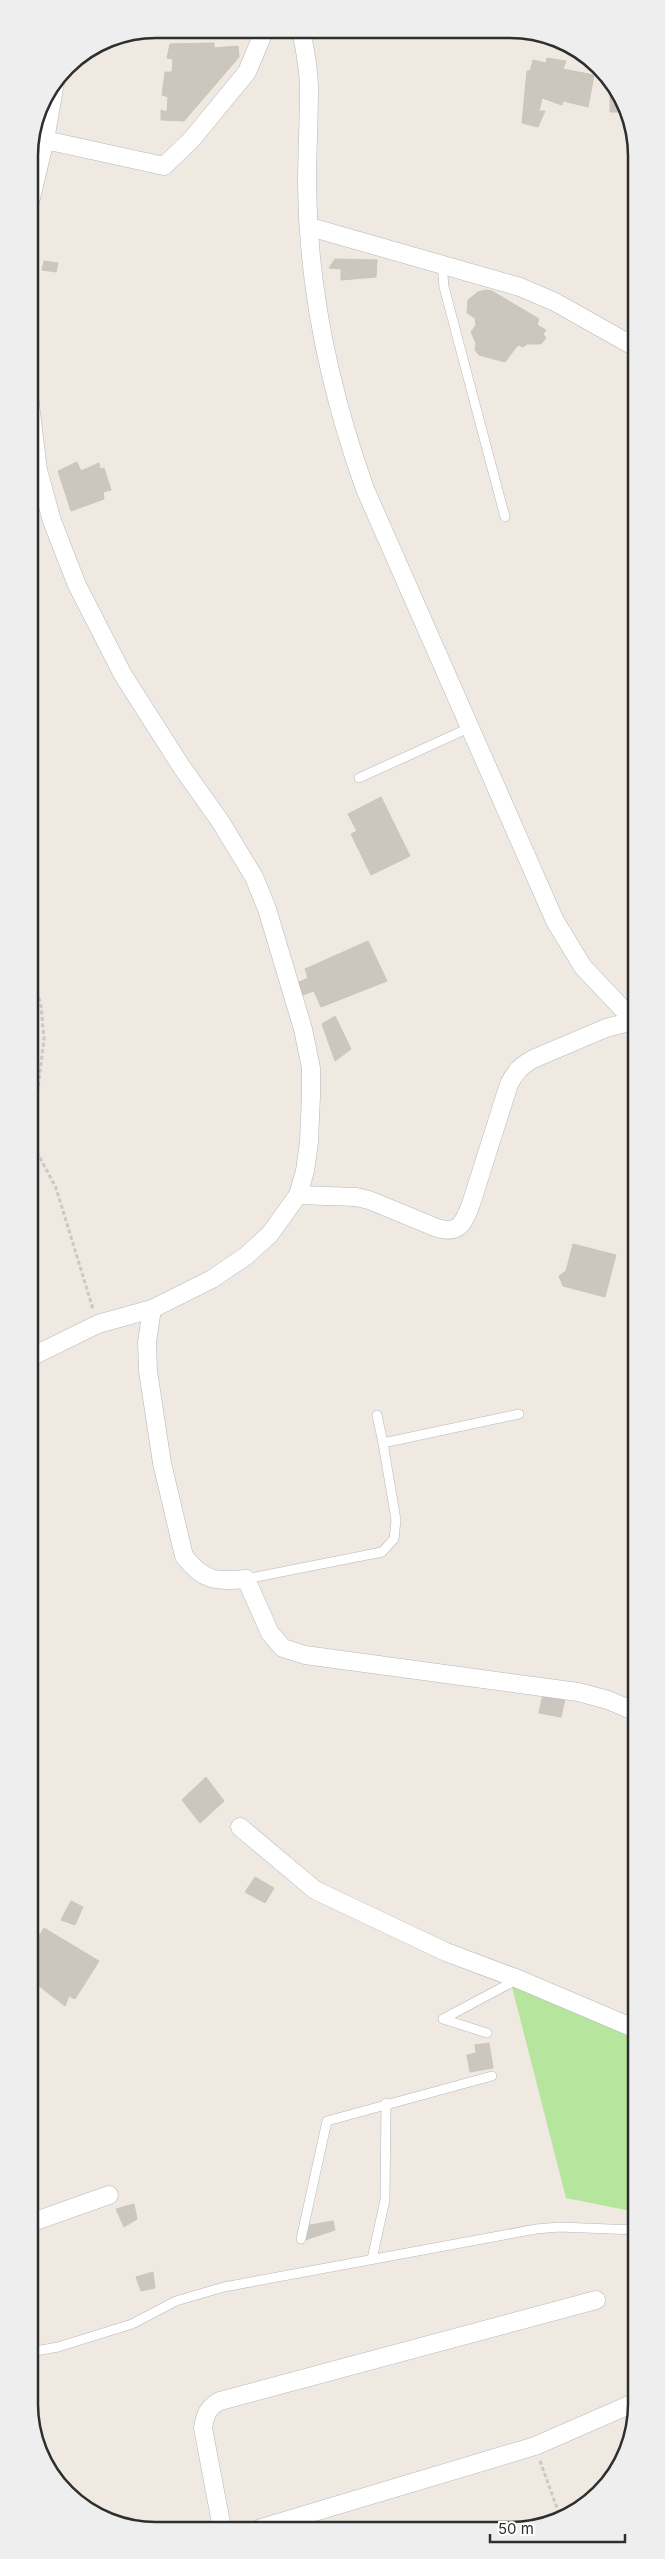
<svg xmlns="http://www.w3.org/2000/svg" width="665" height="2559" viewBox="0 0 665 2559" font-family="Inter,sans-serif">
  <style>
    .green { fill: #b6e59e }
    .building { fill: #cbc7bf; stroke: #cbc5ba }
    .lines { fill: none; stroke-linecap: round; stroke-linejoin: round }
    .service-casing { stroke: #b4b7c1; stroke-width: 10 }
    .minor-casing { stroke: #b4b7c1; stroke-width: 19 }
    .path { stroke: #c9c9c9; stroke-width: 3; stroke-dasharray: 4 2.5; stroke-linecap: butt }
    .service { stroke: #fff; stroke-width: 9 }
    .minor { stroke: #fff; stroke-width: 18 }
    .rim { fill: none; stroke: #2e2e2e; stroke-width: 2.5 }
  </style>
  <rect width="100%" height="100%" fill="#efe9e1"/>
  <!-- green -->
  <path class="green" d="M511,1983L636,2037V2212L566,2198Z"/>
  <!-- building -->
  <g class="building">
    <path d="M214,43V48L238,46L239,57L184,121L161,120V110L167,112L168,97L162,95L165,72H172L173,59L167,58L170,44Z"/>
    <path d="M547,58L566,61L563,69L594,75L588,107L563,101L562,105L542,98L539,111H545L538,127L522,123L527,71H530L533,60L546,63Z"/>
    <path d="M610,87L615,88L623,100L627,112H610Z"/>
    <path d="M335,259L377,260L376,277L341,280V269L329,268Z"/>
    <path d="M44,261L58,263L56,272L42,270Z"/>
    <path d="M486,290L492,291L539,319L537,325L546,330L543,334L546,338L541,344H527L523,347L518,345L505,362L479,355L475,350L476,343L471,332L476,325L475,318L467,313L468,300L478,292Z"/>
    <path d="M77,462L81,471L99,463L100,469L104,468L111,490L103,492L104,499L71,511L58,471Z"/>
    <path d="M381,797L410,856L371,875L351,834L357,831L348,814Z"/>
    <path d="M368,941L387,981L321,1007L314,991L303,995L299,982L308,978L305,969Z"/>
    <path d="M335,1016L351,1049L335,1061L322,1024Z"/>
    <path d="M573,1244L616,1255L605,1297L563,1286L559,1276L566,1271Z"/>
    <path d="M543,1694L565,1699L561,1717L539,1713Z"/>
    <path d="M206,1777L224,1801L200,1823L182,1800Z"/>
    <path d="M255,1877L274,1888L265,1903L245,1892Z"/>
    <path d="M71,1901L83,1907L75,1925L61,1920Z"/>
    <path d="M44,1928L99,1961L75,1999L69,1996L65,2006L30,1979V1960L34,1961L40,1948L34,1945Z"/>
    <path d="M489,2043L493,2068L470,2072L467,2055L476,2053L475,2045Z"/>
    <path d="M134,2204L137,2219L124,2227L116,2209Z"/>
    <path d="M333,2221L335,2230L305,2240L304,2226Z"/>
    <path d="M153,2272L155,2288L141,2291L136,2277Z"/>
  </g>
  <g class="lines">
    <!-- service casing -->
    <g class="service-casing">
      <g id="service">
        <path d="M442,264L444,287L505,517"/>
        <path d="M359,778L471,727"/>
        <path d="M377,1415L383,1443"/>
        <path d="M246,1579L382,1552L394,1539L396,1520L383,1443L519,1414"/>
        <path d="M487,2033L443,2019L518,1979"/>
        <path d="M301,2239L327,2121L492,2076"/>
        <path d="M372,2259L385,2200L386,2103"/>
        <path d="M30,2352L58,2347L132,2324L176,2301L224,2287L536,2229L559,2227L636,2230"/>
      </g>
    </g>
    <!-- minor casing -->
    <g class="minor-casing">
      <g id="minor">
        <path d="M301,30C305,49 309,70 309,90C309,122 307,153 307,185C308,289 330,391 365,489L555,921L583,967L635,1022"/>
        <path d="M45,140L164,166L192,139L247,72L265,29"/>
        <path d="M29,206L45,140L55,83"/>
        <path d="M310,227L520,287L555,302L635,347"/>
        <path d="M29,396L38,470L52,521L77,585L123,675L181,766L220,821L254,877L267,909L303,1029L311,1068V1096L309,1142L305,1171L298,1195L270,1234L246,1256L212,1279L152,1309L98,1324L29,1358"/>
        <path d="M298,1195L356,1197L369,1200L437,1228C460,1235 464,1222 471,1204L509,1084C515,1072 521,1066 533,1059L606,1028L633,1021"/>
        <path d="M152,1309L147,1342L148,1371L162,1463L184,1556C203,1581 216,1582 246,1579L270,1633L283,1648L305,1655L578,1692L608,1700L636,1712"/>
        <path d="M240,1827L315,1890L446,1952L518,1979L636,2029"/>
        <path d="M30,2223L109,2195"/>
        <path d="M222,2528L203,2428C205,2415 208,2407 220,2401L596,2300"/>
        <path d="M261,2528L535,2446L636,2402"/>
      </g>
    </g>
    <!-- path -->
    <g class="path">
      <path d="M29,960L41,1006L44,1039L32,1137L37,1152L56,1188L93,1309"/>
      <path d="M540,2461L561,2519"/>
    </g>
    <!-- service -->
    <use href="#service" class="service"/>
    <!-- minor -->
    <use href="#minor" class="minor"/>
  </g>
  <!-- crop -->
  <path d="M0 0H665V2559H0ZM156 38H510A118 118 0 0 1 628 156V2404A118 118 0 0 1 510 2522H156A118 118 0 0 1 38 2404V156A118 118 0 0 1 156 38Z" fill="#eee" fill-rule="evenodd"/>
  <path class="rim" d="M156 38H510A118 118 0 0 1 628 156V2404A118 118 0 0 1 510 2522H156A118 118 0 0 1 38 2404V156A118 118 0 0 1 156 38Z"/>
  <!-- scale -->
  <path d="M490 2534v8h135v-8" fill="none" stroke="#2e2e2e" stroke-width="2.5"/>
  <text x="498" y="2534" font-size="15" fill="#2e2e2e" stroke="#ffffff" stroke-width="4" paint-order="stroke">50 m</text>
</svg>
